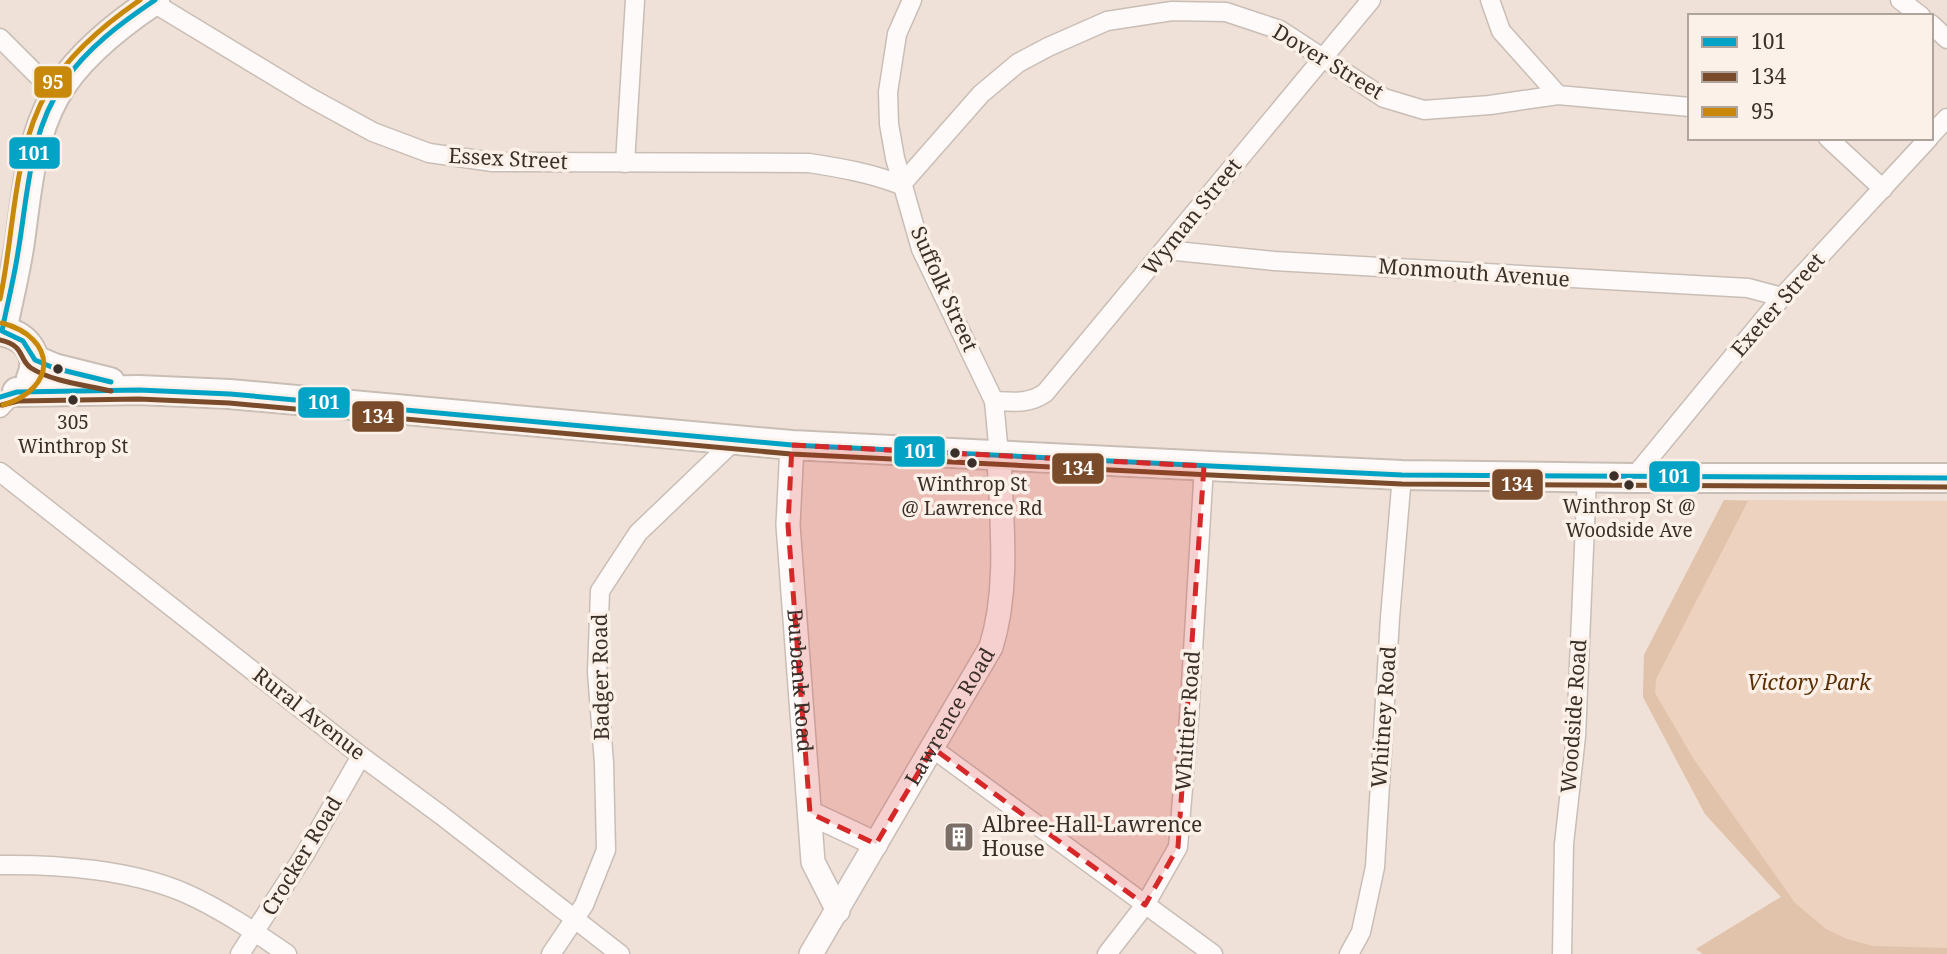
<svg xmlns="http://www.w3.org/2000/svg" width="1947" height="954" viewBox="0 0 1947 954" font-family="'Noto Serif',serif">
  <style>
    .green { fill: #ecd2bf }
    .forest { fill: #e1c2aa }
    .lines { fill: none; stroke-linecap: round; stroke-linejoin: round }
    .minor-casing { stroke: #c9beb6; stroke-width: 21 }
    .tertiary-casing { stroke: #c9beb6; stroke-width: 26 }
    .primary-casing { stroke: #c9beb6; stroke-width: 32 }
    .minor { stroke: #fdfaf9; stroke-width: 18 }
    .tertiary { stroke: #fdfaf9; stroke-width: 23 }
    .primary { stroke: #fdfaf9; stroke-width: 28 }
    .bus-1-casing { stroke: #fbf1e9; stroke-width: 10 }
    .bus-2-casing { stroke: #fbf1e9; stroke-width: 10 }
    .bus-3-casing { stroke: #fbf1e9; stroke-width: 10 }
    .bus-1 { stroke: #03a3c6; stroke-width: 5 }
    .bus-2 { stroke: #7a4b2a; stroke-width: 5 }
    .bus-3 { stroke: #c8880a; stroke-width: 5 }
    .marked { fill: #d62828; fill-opacity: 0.2; stroke: #d62828; stroke-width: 5; stroke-dasharray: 14 9; stroke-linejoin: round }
    .bus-dot { fill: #3a3029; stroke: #fbf1e9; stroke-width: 2.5 }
    .labels { text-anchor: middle; stroke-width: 7; stroke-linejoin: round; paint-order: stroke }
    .bus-label { font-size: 19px; fill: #3a3029; stroke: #fbf1e9 }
    .street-label { font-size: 21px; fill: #3a3029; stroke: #fbf1e9 }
    .park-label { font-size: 21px; font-style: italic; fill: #5a2f03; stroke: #fbf1e9 }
    .poi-label { font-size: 21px; fill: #3a3029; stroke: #fbf1e9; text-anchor: start }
    .line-badge { stroke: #fbf1e9; stroke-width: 2.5 }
    .badge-label { font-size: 19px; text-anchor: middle; font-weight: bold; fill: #fff }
  </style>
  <rect width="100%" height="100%" fill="#f0e1d8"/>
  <!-- green -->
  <path class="green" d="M1724,500L1947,501V954H1703L1696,949L1781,897L1705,814L1643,697L1644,655Z"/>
  <!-- forest -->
  <path class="forest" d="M1724,500L1748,501L1656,679L1655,693L1693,758L1795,903L1826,929L1847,939L1873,946L1947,948V954H1703L1696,949L1781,897L1705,814L1643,697L1644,655Z"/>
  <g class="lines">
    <!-- minor casing -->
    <g class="minor-casing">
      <g id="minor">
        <path d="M912,0L897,34L888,92L889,124L895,158L921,249L994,401L999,455"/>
        <path d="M1490,0L1501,31L1558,95"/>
        <path d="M1900,0L1921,16"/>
        <path d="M152,2L309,97L373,132L429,153L493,162L809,163C841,168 871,173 901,185L981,94L1018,63L1048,47L1107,21L1172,11L1226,12L1280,30L1384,98L1424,110L1490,105L1558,95L1690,107"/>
        <path d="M1931,24L1947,39"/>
        <path d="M0,38L56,94"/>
        <path d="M1931,135L1947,118"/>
        <path d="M1828,138L1883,189"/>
        <path d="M625,163L635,0"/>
        <path d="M1166,250L1274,261L1748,288L1782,297"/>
        <path d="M994,401C1014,402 1029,404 1045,393L1371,0"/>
        <path d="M0,408L13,394"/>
        <path d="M0,472L361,756L441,815L620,954"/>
        <path d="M1633,478L1782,297L1929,138"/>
        <path d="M932,748L1213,954"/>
        <path d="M0,865C58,864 132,870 185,893C221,909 255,932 287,954"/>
        <path d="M240,954L305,854L361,756"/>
        <path d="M551,954L584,905L606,850L604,763L597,672L600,591L638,533L736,439"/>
        <path d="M1107,954L1145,905L1178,847L1189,718L1204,466"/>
        <path d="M1349,954L1361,932L1375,867L1390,618L1402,475"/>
        <path d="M1562,954L1564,844L1576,736L1587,477"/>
      </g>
    </g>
    <!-- tertiary casing -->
    <g class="tertiary-casing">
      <g id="tertiary">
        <path id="s1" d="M792,445L788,525L813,862L838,911"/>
        <path d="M810,813L876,844"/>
        <path id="s2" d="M811,954L991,647C1010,586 1001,518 999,455"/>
      </g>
    </g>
    <!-- primary casing -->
    <g class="primary-casing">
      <g id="primary">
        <path d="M0,331C24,334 42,354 31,378"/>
        <path d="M2,331C8,301 16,271 20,241C27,192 30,141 55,96C76,58 119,24 155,0"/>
        <path d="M35,360L54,368L110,382"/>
        <path d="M17,392L139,390L230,394L792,445L1211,466L1402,475L1633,478H1947"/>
      </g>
    </g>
    <!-- minor -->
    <use href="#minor" class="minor"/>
    <!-- tertiary -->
    <use href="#tertiary" class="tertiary"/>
    <!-- primary -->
    <use href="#primary" class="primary"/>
    <!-- bus-1 casing -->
    <g class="bus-1-casing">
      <g id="bus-1">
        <path d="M111,382L54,368L35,360L23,341L2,331C7,305 14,279 18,252C28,194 29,132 64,82C87,48 121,23 155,0"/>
        <path d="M0,397L17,392L139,390L230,394L792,445L1211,466L1402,475L1947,478"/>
      </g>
    </g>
    <!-- bus-2 casing -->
    <g class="bus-2-casing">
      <g id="bus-2">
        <path d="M0,340C26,346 18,359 31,368C53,382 86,385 111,391"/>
        <path d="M2,405L18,401L139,399L229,403L791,454L1211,475L1402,484L1947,487"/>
      </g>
    </g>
    <!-- bus-3 casing -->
    <g class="bus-3-casing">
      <g id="bus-3">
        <path d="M0,299C15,231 12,152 48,90C70,53 105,24 140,0"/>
        <path d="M2,323C58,338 57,389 3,405"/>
      </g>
    </g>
    <!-- bus-1 -->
    <use href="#bus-1" class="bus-1"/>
    <!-- bus-2 -->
    <use href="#bus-2" class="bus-2"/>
    <!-- bus-3 -->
    <use href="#bus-3" class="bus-3"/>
  </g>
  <!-- marked area -->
  <path class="marked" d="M792,445L1204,466L1178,847L1145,905L933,748L876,844L810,813L788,525Z"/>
  <!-- icons -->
  <defs>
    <g id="building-square" transform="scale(1.575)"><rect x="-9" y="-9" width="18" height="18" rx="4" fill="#7a6e66" stroke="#fbf1e9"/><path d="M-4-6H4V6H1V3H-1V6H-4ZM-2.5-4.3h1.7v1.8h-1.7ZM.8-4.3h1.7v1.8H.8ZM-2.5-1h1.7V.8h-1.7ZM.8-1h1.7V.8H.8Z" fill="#fff"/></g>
  </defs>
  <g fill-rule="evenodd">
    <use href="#building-square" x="959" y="837"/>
  </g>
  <!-- markers -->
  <g class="bus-dot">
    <circle cx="58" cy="369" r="6"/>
    <circle cx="73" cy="400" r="6"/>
    <circle cx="955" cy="453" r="6"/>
    <circle cx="972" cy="463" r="6"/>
    <circle cx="1614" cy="476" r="6"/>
    <circle cx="1629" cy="485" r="6"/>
  </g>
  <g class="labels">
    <!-- bus labels -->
    <g class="bus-label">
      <text x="73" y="429">305<tspan x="73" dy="24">Winthrop St</tspan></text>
      <text x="972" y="491">Winthrop St<tspan x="972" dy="24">@ Lawrence Rd</tspan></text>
      <text x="1629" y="513">Winthrop St @<tspan x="1629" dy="24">Woodside Ave</tspan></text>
    </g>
    <!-- street labels -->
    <g class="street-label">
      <text transform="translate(1328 62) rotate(31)" y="7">Dover Street</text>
      <text transform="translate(508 159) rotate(3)" y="7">Essex Street</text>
      <text transform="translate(1192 217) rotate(-51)" y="7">Wyman Street</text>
      <text transform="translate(1474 273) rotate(4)" y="7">Monmouth Avenue</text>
      <text transform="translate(944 289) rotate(66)" y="7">Suffolk Street</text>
      <text transform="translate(1778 305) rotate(-49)" y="7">Exeter Street</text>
      <text transform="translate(601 677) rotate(-91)" y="7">Badger Road</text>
      <text dy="7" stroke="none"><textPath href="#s1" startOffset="236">Burbank Road</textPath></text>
      <text transform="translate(309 714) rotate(38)" y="7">Rural Avenue</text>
      <text transform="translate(1574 716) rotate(-86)" y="7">Woodside Road</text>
      <text dy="7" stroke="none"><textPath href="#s2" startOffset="275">Lawrence Road</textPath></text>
      <text transform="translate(1384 717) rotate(-86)" y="7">Whitney Road</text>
      <text transform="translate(1188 721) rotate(-86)" y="7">Whittier Road</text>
      <text transform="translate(302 856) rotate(-59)" y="7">Crocker Road</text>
    </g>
    <!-- park labels -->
    <g class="park-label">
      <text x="1809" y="690">Victory Park</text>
    </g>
    <!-- poi labels -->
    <g class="poi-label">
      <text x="982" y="832">Albree-Hall-Lawrence<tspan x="982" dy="24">House</tspan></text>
    </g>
  </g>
  <g class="line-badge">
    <rect x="33" y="65" width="40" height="34" rx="7" fill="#c8880a"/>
    <rect x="8" y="136" width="53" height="34" rx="7" fill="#03a3c6"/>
    <rect x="297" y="386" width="54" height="33" rx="7" fill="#03a3c6"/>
    <rect x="351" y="400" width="54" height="33" rx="7" fill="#7a4b2a"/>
    <rect x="893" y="435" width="53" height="33" rx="7" fill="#03a3c6"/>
    <rect x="1051" y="452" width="54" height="33" rx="7" fill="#7a4b2a"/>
    <rect x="1648" y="460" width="53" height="33" rx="7" fill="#03a3c6"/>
    <rect x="1491" y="468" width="53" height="33" rx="7" fill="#7a4b2a"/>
  </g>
  <g class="badge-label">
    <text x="53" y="89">95</text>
    <text x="34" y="160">101</text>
    <text x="324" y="409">101</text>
    <text x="378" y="423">134</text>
    <text x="920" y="458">101</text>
    <text x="1078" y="475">134</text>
    <text x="1674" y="483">101</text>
    <text x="1517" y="491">134</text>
  </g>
  <!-- legend -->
  <rect x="1688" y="14" width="245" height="126" fill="#fbf1e9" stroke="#aea49c" stroke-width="2"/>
  <rect x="1702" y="37" width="35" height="10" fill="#03a3c6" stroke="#aea49c" stroke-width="2"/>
  <text x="1751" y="49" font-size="21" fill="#3a3029">101</text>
  <rect x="1702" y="72" width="35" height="10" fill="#7a4b2a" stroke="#aea49c" stroke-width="2"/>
  <text x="1751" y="84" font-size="21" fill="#3a3029">134</text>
  <rect x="1702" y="107" width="35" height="10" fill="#c8880a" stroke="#aea49c" stroke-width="2"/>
  <text x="1751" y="119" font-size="21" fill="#3a3029">95</text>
</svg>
